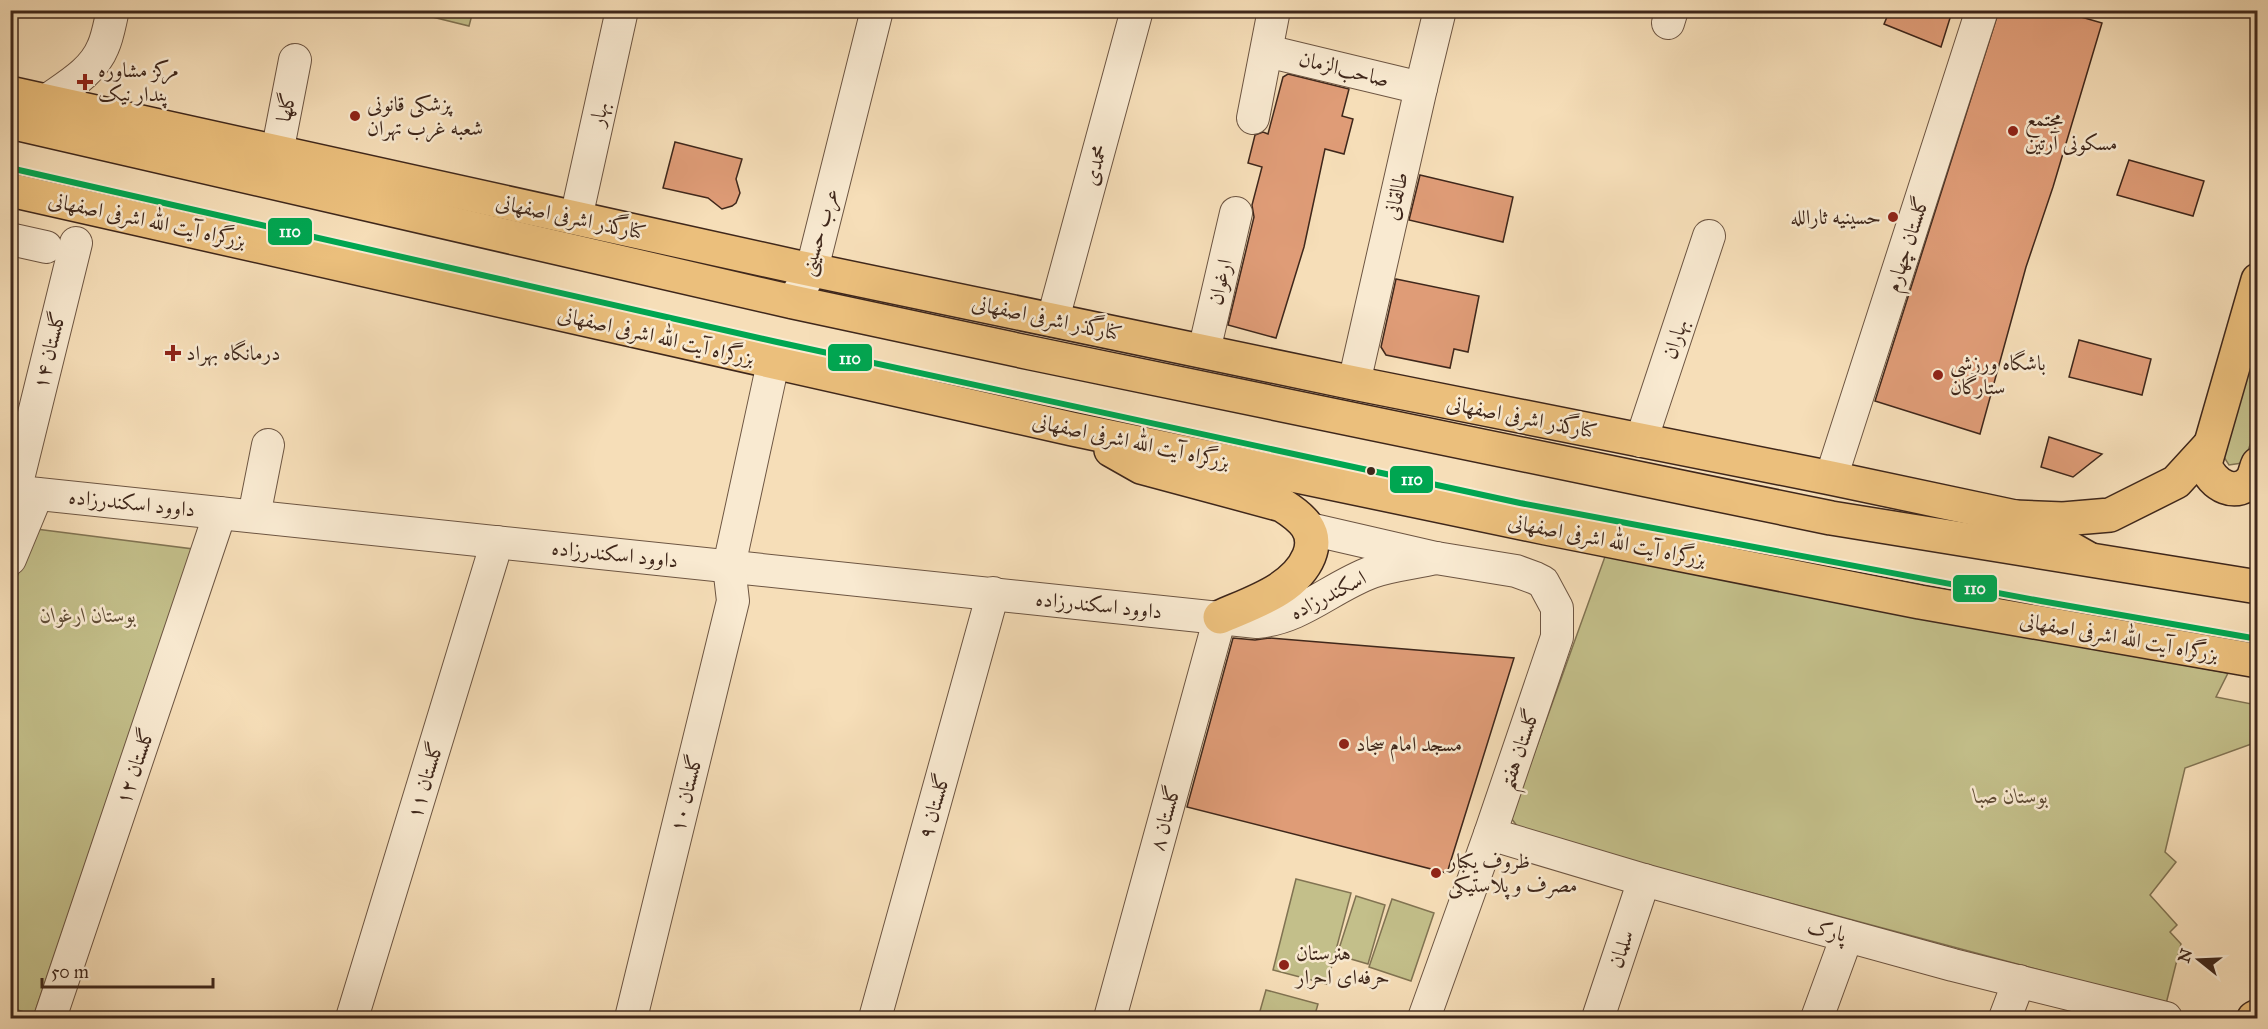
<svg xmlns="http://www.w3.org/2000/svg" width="2268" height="1029" viewBox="0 0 2268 1029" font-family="'IM FELL Great Primer',Amiri,serif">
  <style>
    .green { fill: #c3bf8a; stroke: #817352; stroke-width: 1.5 }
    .building { fill: #df9c77; stroke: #3f271b; stroke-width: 1.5 }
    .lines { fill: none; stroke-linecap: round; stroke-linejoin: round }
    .minor-casing { stroke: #6d5542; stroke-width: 34 }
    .major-casing { stroke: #3f271b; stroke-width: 36 }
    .highway-casing { stroke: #3f271b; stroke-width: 36 }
    .minor { stroke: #f9ead1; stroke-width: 32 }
    .major { stroke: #ebbf7c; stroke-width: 33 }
    .highway { stroke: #ebbf7c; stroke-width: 33 }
    .bus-1-casing { stroke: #f9ead1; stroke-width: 10 }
    .bus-1 { stroke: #00a651; stroke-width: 6 }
    .poi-dot { fill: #8f2418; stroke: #f9ead1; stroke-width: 2 }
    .bus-dot { fill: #3f271b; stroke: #f9ead1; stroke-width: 2 }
    .labels { text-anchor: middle; stroke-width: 5; stroke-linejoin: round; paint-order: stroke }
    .street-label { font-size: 21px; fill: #3f271b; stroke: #f9ead1 }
    .poi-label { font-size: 21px; fill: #3f271b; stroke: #f9ead1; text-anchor: start }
    .park-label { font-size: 21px; font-style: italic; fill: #604d37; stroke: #f9ead1 }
    .line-badge { stroke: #f9ead1; stroke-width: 2 }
    .badge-label { font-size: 16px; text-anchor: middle; font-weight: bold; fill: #fff }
  </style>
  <rect width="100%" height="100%" fill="#f6deb8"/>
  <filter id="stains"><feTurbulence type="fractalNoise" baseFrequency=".00333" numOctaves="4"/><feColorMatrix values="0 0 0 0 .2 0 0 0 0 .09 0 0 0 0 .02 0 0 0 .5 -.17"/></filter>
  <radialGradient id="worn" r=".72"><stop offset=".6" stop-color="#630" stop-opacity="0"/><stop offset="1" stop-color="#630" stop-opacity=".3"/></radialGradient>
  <!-- green -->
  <g class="green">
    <path d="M408,11L473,10V11L469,26Z"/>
    <path d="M2257,338C2257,380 2264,425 2242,463L2229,465L2222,454Z"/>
    <path d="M36,529L193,549L34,1015L11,1008V592Z"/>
    <path d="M1607,551L2004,632L2228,673L2216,697L2257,705V742L2185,768L2165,852L2176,862L2150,895L2177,925L2170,932L2181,944L2166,1004L1521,831L1511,818Z"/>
    <path d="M1296,879L1351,893L1327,984L1273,970Z"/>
    <path d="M1356,896L1385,905L1368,964L1337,955Z"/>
    <path d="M1392,899L1434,913L1411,981L1369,967Z"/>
    <path d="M1266,990L1318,1004L1314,1018H1258Z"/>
  </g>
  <!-- building -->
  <g class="building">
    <path d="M1890,10H1941L1951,15L1941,47L1884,24Z"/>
    <path d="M1999,10H2057L2102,23L2053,187L2026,267L1980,434L1875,401Z"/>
    <path d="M1288,74L1349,89L1342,116L1353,119L1344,154L1325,149L1304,247L1276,338L1228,325L1254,217L1252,205L1262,167L1248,163L1255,135L1263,132L1268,134L1283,77Z"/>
    <path d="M675,142L742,159L736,179L740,193L736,203L732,206L722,209L708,198L663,188Z"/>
    <path d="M2129,160L2204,181L2193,216L2117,195Z"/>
    <path d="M1420,175L1513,197L1503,242L1409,220Z"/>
    <path d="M1396,279L1479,296L1468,352L1454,349L1450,368L1386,355L1381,347Z"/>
    <path d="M2079,340L2151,359L2142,395L2069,377Z"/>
    <path d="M2049,437L2102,454L2073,477L2041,467Z"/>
    <path d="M1233,638L1255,640L1269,638L1514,658L1447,873L1187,807Z"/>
  </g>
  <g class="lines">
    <!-- minor casing -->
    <g class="minor-casing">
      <g id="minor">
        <path d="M1668,23L1672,10"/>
        <path d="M1267,51L1421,88"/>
        <path d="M46,101C67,86 93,72 103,47C108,36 110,22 113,10"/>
        <path d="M1253,118L1274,10"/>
        <path d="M277,153L295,60"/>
        <path d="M576,218L622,10"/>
        <path d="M10,239L46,247"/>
        <path d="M793,302L812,269L877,10"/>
        <path d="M1053,319L1137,10"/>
        <path d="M1204,351L1236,213"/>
        <path d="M1354,383L1421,88L1440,10"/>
        <path d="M1641,441L1709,236"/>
        <path d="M1831,478L1982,10"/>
        <path d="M10,491L1257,622C1302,618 1331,587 1372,572C1392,565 1415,563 1436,558"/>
        <path d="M15,491L76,243"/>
        <path d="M254,516L268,445"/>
        <path d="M1310,529L1436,558L1516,571L1535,578L1543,582L1557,608V637L1490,834L1424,1018"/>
        <path d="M10,559L37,494"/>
        <path d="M1490,834L1644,880L1953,965L2166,1018"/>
        <path d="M50,1018L220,513"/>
        <path d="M352,1018L497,542"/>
        <path d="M631,1018L733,601L729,566L773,363"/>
        <path d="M875,1018L993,593"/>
        <path d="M1110,1018L1220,617"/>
        <path d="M1598,1018L1644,880"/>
        <path d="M1817,1018L1847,936"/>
        <path d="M2005,1018L2019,981"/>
      </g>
    </g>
    <!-- major casing -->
    <g class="major-casing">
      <g id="major">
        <path d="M10,93L793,266L1354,383L1831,478L2015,517L2087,558"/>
        <path d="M2254,1018L2258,1016"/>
      </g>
    </g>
    <!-- highway casing -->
    <g class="highway-casing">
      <g id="highway">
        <path d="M10,122L793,302L1031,353L1831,518L2258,587"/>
        <path d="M10,190L1072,429L1546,528L1920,602L2258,661"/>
        <path d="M2258,280L2205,464C2211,485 2238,500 2253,478C2255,474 2256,468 2258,464"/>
        <path d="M1111,450L1141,467L1282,505C1301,517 1319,531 1309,556C1295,590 1251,603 1220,617"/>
        <path d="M2015,517L2063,519L2110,515L2176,482L2209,446"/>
      </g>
    </g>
    <!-- minor -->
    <use href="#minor" class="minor"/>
    <!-- major -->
    <use href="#major" class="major"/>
    <!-- highway -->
    <use href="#highway" class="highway"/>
    <!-- bus-1 casing -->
    <g class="bus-1-casing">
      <path id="bus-1" d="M10,168L777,342L1520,503L2041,601L2258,639"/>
    </g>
    <!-- bus-1 -->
    <use href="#bus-1" class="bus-1"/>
  </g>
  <!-- markers -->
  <g class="poi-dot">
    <path d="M82 73h6v6h6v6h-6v6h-6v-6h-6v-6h6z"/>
    <circle cx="355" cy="116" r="6"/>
    <circle cx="2013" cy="131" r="6"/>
    <circle cx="1893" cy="217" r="6"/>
    <path d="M170 344h6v6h6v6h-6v6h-6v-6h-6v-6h6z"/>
    <circle cx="1938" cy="375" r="6"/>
    <circle cx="1344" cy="744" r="6"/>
    <circle cx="1436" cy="873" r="6"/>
    <circle cx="1284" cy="965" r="6"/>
  </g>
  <circle class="bus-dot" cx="1371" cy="471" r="5"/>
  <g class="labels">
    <!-- street labels -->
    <g class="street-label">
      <text transform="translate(1344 69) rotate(14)" y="7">صاحب‌الزمان</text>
      <text transform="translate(286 107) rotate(-79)" y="7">گلها</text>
      <text transform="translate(599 114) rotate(-78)" y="7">بهار</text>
      <text transform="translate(1095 165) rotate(-75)" y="7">محمدی</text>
      <text transform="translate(1396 196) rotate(-77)" y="7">طالقانی</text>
      <text transform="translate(571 217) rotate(12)" y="7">کنارگذر اشرفی اصفهانی</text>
      <text transform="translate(147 220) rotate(12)" y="7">بزرگراه آیت الله اشرفی اصفهانی</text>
      <text transform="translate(819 232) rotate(-73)" y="7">عرب حسینی</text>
      <text transform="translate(1907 244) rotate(-72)" y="7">گلستان چهارم</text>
      <text transform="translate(1220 282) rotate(-77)" y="7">ارغوان</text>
      <text transform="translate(1047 318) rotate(12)" y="7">کنارگذر اشرفی اصفهانی</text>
      <text transform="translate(656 336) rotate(13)" y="7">بزرگراه آیت الله اشرفی اصفهانی</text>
      <text transform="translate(1675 339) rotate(-72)" y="7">بهاران</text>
      <text transform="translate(49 350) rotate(-76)" y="7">گلستان ۱۴</text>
      <text transform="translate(1522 417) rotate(11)" y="7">کنارگذر اشرفی اصفهانی</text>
      <text transform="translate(1131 441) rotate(12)" y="7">بزرگراه آیت الله اشرفی اصفهانی</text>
      <text transform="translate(132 503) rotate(6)" y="7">داوود اسکندرزاده</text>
      <text transform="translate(1607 540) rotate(11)" y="7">بزرگراه آیت الله اشرفی اصفهانی</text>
      <text transform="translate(615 554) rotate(6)" y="7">داوود اسکندرزاده</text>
      <text transform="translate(1328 595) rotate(-27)" y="7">اسکندرزاده</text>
      <text transform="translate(1099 605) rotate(6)" y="7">داوود اسکندرزاده</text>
      <text transform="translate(2119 637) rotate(10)" y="7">بزرگراه آیت الله اشرفی اصفهانی</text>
      <text transform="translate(1519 749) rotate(-71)" y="7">گلستان هفتم</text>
      <text transform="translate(135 766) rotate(-71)" y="7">گلستان ۱۲</text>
      <text transform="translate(425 780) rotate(-73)" y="7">گلستان ۱۱</text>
      <text transform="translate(686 793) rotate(-76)" y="7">گلستان ۱۰</text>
      <text transform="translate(934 806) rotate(-74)" y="7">گلستان ۹</text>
      <text transform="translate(1165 818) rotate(-75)" y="7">گلستان ٨</text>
      <text transform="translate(1827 930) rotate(15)" y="7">پارک</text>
      <text transform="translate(1621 949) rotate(-71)" y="7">سلمان</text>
    </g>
    <!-- poi labels -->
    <g class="poi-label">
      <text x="98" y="77">مرکز مشاوره<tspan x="98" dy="24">پندار نیک</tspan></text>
      <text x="367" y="111">پزشکی قانونی<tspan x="367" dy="24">شعبه غرب تهران</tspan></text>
      <text x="2025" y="126">مجتمع<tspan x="2025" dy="24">مسکونی آرتین</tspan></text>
      <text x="1881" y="224" text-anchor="end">حسینیه ثارالله</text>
      <text x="186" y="360">درمانگاه بهراد</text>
      <text x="1950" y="370">باشگاه ورزشی<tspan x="1950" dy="24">ستارگان</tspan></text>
      <text x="1356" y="751">مسجد امام سجاد</text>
      <text x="1448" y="868">ظروف یکبار<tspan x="1448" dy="24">مصرف و پلاستیکی</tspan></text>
      <text x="1296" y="960">هنرستان<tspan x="1296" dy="24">حرفه‌ای احرار</tspan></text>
    </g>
    <!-- park labels -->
    <g class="park-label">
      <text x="88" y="622">بوستان ارغوان</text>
      <text x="2011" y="803">بوستان صبا</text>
    </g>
  </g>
  <g class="line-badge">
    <rect x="267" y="217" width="46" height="29" rx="6" fill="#00a651"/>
    <rect x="827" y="343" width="46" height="29" rx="6" fill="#00a651"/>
    <rect x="1389" y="465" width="45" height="29" rx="6" fill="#00a651"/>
    <rect x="1952" y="574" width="46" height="29" rx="6" fill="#00a651"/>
  </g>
  <g class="badge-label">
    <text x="290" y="237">110</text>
    <text x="850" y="364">110</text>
    <text x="1412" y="485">110</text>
    <text x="1975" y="594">110</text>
  </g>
  <!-- margin -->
  <rect width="2268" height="1029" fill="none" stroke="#f6deb8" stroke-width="36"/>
  <rect x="12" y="12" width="2244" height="1005" fill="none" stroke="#3f271b" stroke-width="3"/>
  <rect x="18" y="18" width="2232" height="993" fill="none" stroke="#3f271b" stroke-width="1.5"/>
  <!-- north arrow -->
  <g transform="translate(2199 960) rotate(288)" stroke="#f9ead1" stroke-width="4.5" paint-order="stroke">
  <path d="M0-4.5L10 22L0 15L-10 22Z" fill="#3f271b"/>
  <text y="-9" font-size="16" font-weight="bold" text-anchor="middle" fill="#3f271b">N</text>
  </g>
  <!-- scale -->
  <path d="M42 978v9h171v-9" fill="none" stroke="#3f271b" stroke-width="3"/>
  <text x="51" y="978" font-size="18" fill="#3f271b" stroke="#f9ead1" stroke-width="4.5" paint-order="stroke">50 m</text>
  <rect width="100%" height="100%" filter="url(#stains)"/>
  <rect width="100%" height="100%" fill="url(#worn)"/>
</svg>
